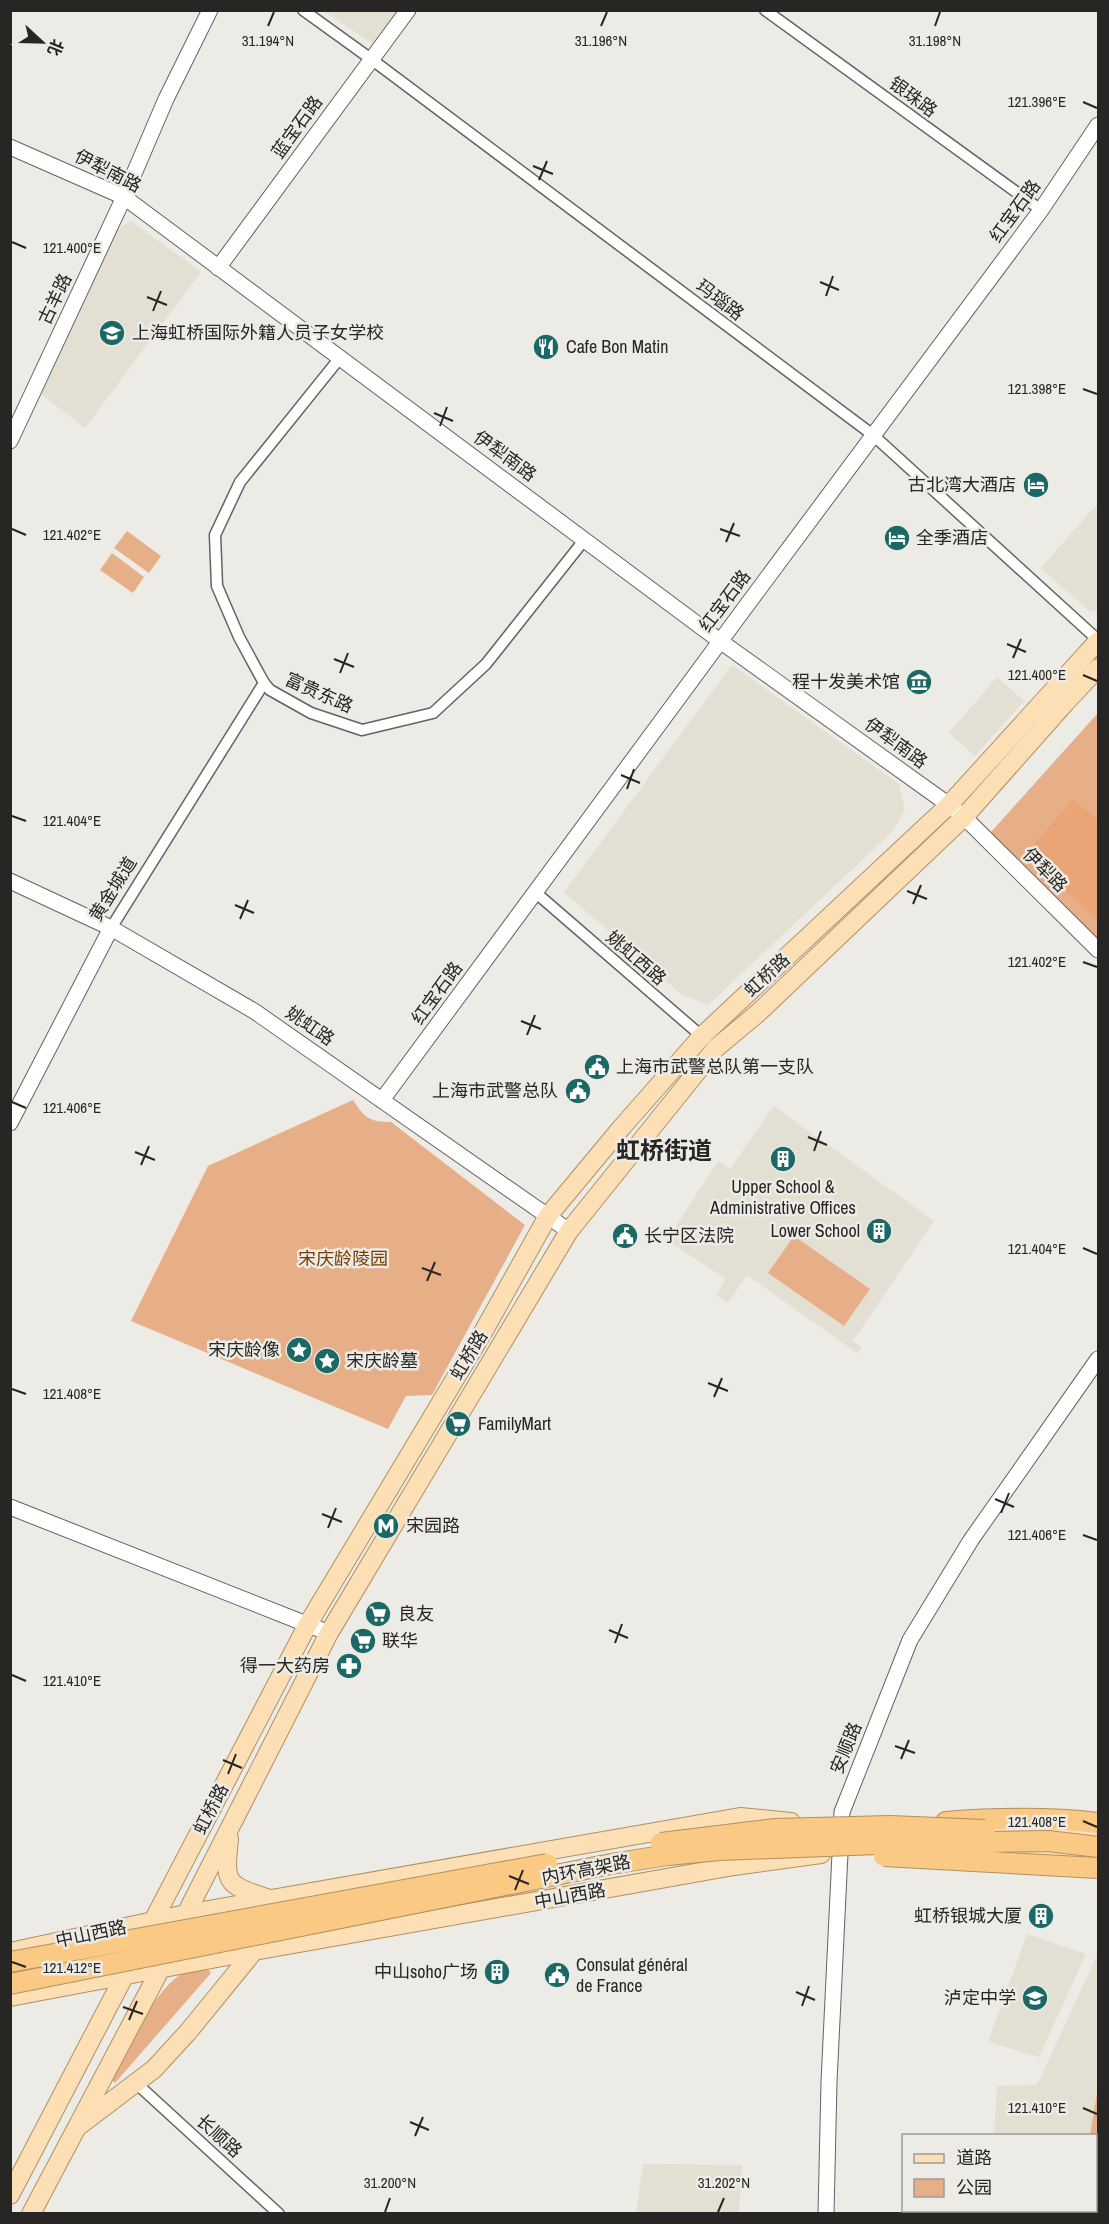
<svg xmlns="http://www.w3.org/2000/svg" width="1109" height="2224" viewBox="0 0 1109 2224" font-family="'Archivo Narrow','Noto Sans SC',sans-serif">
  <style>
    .built { fill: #e3dfd2 }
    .green { fill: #e7af88 }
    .forest { fill: #e9a576 }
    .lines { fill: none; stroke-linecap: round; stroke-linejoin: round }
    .street-casing { stroke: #65635e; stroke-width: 13 }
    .secondary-casing { stroke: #65635e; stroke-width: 17 }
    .primary-casing { stroke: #b09062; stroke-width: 20 }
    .highway-casing { stroke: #b09062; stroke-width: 22 }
    .street { stroke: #fff; stroke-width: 10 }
    .secondary { stroke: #fff; stroke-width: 15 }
    .primary { stroke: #fcdfb5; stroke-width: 18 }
    .highway { stroke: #fac983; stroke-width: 20 }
    .highway-bridge-casing { stroke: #b09062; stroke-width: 22; stroke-linecap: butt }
    .highway-bridge { stroke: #fac983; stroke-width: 20 }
    .ticks { fill: none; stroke: #272624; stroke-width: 2 }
    .labels { text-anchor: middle; stroke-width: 5; stroke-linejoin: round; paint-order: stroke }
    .street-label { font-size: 18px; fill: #272624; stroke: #edebe5 }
    .poi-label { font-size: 18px; fill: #272624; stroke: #edebe5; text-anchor: start }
    .park-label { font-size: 18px; fill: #793c00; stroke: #edebe5 }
    .district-label { font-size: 24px; font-weight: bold; fill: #272624; stroke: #edebe5 }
    .ticks-label { font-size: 15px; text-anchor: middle; fill: #272624; stroke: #edebe5; stroke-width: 5; stroke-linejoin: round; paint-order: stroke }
  </style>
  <rect width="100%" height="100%" fill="#edebe5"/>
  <!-- built -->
  <g class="built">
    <path d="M324,11H398L373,44Z"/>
    <path d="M131,221L201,272L85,428L41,394L118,229Z"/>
    <path d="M1098,503V611H1089L1041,568Z"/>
    <path d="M732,665L899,784L905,810L893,831L708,1005L681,994L564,892Z"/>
    <path d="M997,677L1024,701L975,756L949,733Z"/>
    <path d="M774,1106L934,1221L853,1341L862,1347L857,1353L747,1275L728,1303L716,1295L726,1279L667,1240L718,1161L730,1169Z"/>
    <path d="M1027,1934L1086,1954L1039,2057L988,2042Z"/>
    <path d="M1098,1953V2213L991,2214V2210H1096V2136L994,2135L997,2086L1037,2085Z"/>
    <path d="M643,2164L742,2165L739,2213H636Z"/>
  </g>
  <!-- green -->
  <g class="green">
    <path d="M127,531L161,556L149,573L114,548Z"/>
    <path d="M112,553L144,577L133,593L100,570Z"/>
    <path d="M1098,713V939L991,832Z"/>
    <path d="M353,1100C365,1118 369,1122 391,1122L525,1225L432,1395L406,1396L388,1429L131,1321L208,1166Z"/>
    <path d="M794,1236L870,1289L844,1326L768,1273Z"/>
    <path d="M207,1968L211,1973L115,2083L110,2078C127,2050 158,1981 188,1971C194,1969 201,1969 207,1968Z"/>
    <path d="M1097,2094L1098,2095V2197L1096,2196V2136L1090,2135Z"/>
  </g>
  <!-- forest -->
  <path class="forest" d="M1073,799L1098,820V921L1026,854Z"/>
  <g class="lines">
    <!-- street casing -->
    <g class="street-casing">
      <g id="street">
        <path d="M303,10L371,59L873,435L1098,640"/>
        <path d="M765,10L1041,210"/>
        <path d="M339,359L240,482L215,535L217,586L239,637L264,683L270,690L311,713L362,730L433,713L486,664L585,539"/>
        <path d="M535,892L705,1039"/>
        <path d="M111,928L264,683"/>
        <path d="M137,2084L279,2214"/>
      </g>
    </g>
    <!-- secondary casing -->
    <g class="secondary-casing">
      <g id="secondary">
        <path d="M10,147L124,197L720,641L949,805L964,817L1098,950"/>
        <path d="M218,268L408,10"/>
        <path d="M10,441L124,197L166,99L210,10"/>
        <path d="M10,881L111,928L254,1011L569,1231"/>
        <path d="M382,1100L747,605L1041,210L1098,125"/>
        <path d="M10,1123L111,928"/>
        <path d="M10,1507L329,1633"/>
        <path d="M826,2214L829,2082L842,1812L910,1640L971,1540L1098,1359"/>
      </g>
    </g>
    <!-- primary casing -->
    <g class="primary-casing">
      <g id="primary">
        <path d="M983,1828L1098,1836"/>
        <path d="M229,1839C224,1885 226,1884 269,1899"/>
        <path d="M969,1851L1041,1853L1098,1858"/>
        <path d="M10,1952L186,1914L740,1817L791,1822"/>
        <path d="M10,1997L254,1951L734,1866L821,1854"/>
        <path d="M80,2125L154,2069L188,2032L254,1951"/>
        <path d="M10,2195L308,1624L482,1334L548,1216L622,1127L702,1036L949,805L1098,641"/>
        <path d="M31,2214L160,1970L186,1914L329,1633L569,1231L716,1048L758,1013L964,817L1065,703L1098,668"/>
      </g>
    </g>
    <!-- highway casing -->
    <g class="highway-casing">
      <path id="highway" d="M946,1822C997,1818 1047,1817 1098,1823"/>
    </g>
    <!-- street -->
    <use href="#street" class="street"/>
    <!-- secondary -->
    <use href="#secondary" class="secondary"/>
    <!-- primary -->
    <use href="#primary" class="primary"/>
    <!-- highway -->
    <use href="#highway" class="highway"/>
    <!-- highway-bridge casing -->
    <g class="highway-bridge-casing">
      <g id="highway-bridge">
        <path d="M661,1843L775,1829L890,1826L985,1830"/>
        <path d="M884,1856L1098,1868"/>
        <path d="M10,1962L547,1864"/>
        <path d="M10,1984L611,1864L668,1855L719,1850L878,1844L1048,1841L1098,1847"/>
      </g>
    </g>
    <!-- highway-bridge -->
    <use href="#highway-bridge" class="highway-bridge"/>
  </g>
  <!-- ticks -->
  <path class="ticks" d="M268,26L274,12M601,26L607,12M935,26L940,12M1083,102L1097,108M533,166L553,174M539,180L547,161M12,242L26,248M820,282L839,290M826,296L833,276M147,297L167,305M153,311L161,291M1083,389L1097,394M434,413L453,421M440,426L447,407M12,529L26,535M720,529L740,536M726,542L734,523M1007,644L1026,652M1013,658L1021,639M334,659L354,667M340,673L348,653M1083,675L1097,681M621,775L640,783M627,789L634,769M12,816L26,821M907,891L927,899M913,904L921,885M235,905L254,913M240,919L248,900M1083,962L1097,967M521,1021L541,1029M527,1035L535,1015M12,1102L26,1108M808,1137L827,1145M814,1151L821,1131M135,1152L155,1160M141,1165L149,1146M1083,1248L1097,1254M422,1268L441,1275M427,1281L435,1262M708,1383L728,1391M12,1389L26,1394M714,1397L722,1378M995,1499L1014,1507M1001,1513L1009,1493M322,1514L342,1522M328,1528L336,1508M1083,1535L1097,1540M609,1630L628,1638M615,1643L622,1624M12,1675L26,1681M895,1746L915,1753M901,1759L909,1740M223,1760L242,1768M228,1774L236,1754M1083,1821L1097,1827M509,1876L529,1884M515,1890L523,1870M12,1962L26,1967M796,1992L815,2000M802,2006L809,1986M123,2007L143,2014M129,2020L137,2001M1083,2108L1097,2114M410,2122L429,2130M415,2136L423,2117M385,2212L390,2198M718,2212L724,2198"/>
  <!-- icons -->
  <defs>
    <g id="school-disc" transform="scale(1.35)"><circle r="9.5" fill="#1b6865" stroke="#edebe5"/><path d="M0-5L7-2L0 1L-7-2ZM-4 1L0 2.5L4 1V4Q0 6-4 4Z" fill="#fff"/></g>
    <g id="restaurant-disc" transform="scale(1.35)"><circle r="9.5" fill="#1b6865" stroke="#edebe5"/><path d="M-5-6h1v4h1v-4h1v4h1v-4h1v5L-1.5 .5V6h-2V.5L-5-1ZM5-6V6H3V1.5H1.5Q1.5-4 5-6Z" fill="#fff"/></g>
    <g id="hotel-disc" transform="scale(1.35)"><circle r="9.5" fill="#1b6865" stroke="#edebe5"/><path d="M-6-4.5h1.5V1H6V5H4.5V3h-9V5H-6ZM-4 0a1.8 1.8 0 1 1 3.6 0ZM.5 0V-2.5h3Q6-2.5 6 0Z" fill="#fff"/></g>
    <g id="museum-disc" transform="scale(1.35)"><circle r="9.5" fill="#1b6865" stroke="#edebe5"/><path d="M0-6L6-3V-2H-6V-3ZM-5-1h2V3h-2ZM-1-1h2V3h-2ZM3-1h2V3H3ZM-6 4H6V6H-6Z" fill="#fff"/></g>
    <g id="civic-disc" transform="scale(1.35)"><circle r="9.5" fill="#1b6865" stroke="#edebe5"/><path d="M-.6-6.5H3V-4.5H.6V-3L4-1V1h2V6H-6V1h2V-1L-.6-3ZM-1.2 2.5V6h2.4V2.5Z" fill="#fff"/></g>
    <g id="building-disc" transform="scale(1.35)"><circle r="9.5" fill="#1b6865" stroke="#edebe5"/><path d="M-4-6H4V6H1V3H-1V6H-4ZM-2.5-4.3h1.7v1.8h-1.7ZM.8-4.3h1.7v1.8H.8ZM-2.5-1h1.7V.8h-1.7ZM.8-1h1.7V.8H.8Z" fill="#fff"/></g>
    <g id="sight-disc" transform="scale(1.35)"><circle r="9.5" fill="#1b6865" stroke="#edebe5"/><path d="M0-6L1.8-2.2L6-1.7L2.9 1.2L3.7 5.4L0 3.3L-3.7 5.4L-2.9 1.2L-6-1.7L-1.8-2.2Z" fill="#fff"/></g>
    <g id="supermarket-disc" transform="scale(1.35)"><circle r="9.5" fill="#1b6865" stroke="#edebe5"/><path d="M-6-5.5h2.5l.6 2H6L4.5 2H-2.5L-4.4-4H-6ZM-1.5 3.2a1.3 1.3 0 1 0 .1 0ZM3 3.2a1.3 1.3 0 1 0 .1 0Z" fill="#fff"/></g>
    <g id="metro-disc" transform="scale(1.35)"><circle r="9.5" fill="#1b6865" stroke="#edebe5"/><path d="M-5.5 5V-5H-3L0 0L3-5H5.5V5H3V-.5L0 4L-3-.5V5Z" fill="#fff"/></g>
    <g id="pharmacy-disc" transform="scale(1.35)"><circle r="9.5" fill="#1b6865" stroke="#edebe5"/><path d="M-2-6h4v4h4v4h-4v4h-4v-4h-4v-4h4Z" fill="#fff"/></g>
  </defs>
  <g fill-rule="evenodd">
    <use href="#school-disc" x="112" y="333"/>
    <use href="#restaurant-disc" x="546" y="347"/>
    <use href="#hotel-disc" x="1036" y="485"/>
    <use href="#hotel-disc" x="897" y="538"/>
    <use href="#museum-disc" x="919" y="682"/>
    <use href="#civic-disc" x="597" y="1067"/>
    <use href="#civic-disc" x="578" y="1091"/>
    <use href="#building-disc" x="783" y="1159"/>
    <use href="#building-disc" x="879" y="1231"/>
    <use href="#civic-disc" x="625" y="1236"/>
    <use href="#sight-disc" x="299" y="1350"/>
    <use href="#sight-disc" x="327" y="1361"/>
    <use href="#supermarket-disc" x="458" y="1424"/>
    <use href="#metro-disc" x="386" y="1526"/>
    <use href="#supermarket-disc" x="378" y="1614"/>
    <use href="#supermarket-disc" x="363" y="1641"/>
    <use href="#pharmacy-disc" x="349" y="1666"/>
    <use href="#building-disc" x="1041" y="1916"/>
    <use href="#building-disc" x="497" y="1972"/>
    <use href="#civic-disc" x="557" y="1975"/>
    <use href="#school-disc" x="1035" y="1998"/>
  </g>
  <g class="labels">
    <!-- street labels -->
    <g class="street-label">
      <text transform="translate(913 97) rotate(36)" y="6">银珠路</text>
      <text transform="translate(297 127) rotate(-54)" y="6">蓝宝石路</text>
      <text transform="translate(108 171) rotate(27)" y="6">伊犁南路</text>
      <text transform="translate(1015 211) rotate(-54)" y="6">红宝石路</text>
      <text transform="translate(55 299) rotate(-65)" y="6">古羊路</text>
      <text transform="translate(720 300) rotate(37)" y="6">玛瑙路</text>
      <text transform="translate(505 456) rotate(36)" y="6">伊犁南路</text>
      <text transform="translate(725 601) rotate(-53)" y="6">红宝石路</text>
      <text transform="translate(319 693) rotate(24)" y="6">富贵东路</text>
      <text transform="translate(896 743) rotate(36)" y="6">伊犁南路</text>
      <text transform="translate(1045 870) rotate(45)" y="6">伊犁路</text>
      <text transform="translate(113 889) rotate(-58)" y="6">黄金城道</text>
      <text transform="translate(636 958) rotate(41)" y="6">姚虹西路</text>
      <text transform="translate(767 975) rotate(-43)" y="6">虹桥路</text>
      <text transform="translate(437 993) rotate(-54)" y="6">红宝石路</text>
      <text transform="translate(310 1026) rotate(35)" y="6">姚虹路</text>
      <text transform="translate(469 1355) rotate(-59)" y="6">虹桥路</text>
      <text transform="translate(846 1748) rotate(-68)" y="6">安顺路</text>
      <text transform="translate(211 1809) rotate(-63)" y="6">虹桥路</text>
      <text transform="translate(586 1870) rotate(-11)" y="6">内环高架路</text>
      <text transform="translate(570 1896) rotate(-10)" y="6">中山西路</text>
      <text transform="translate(91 1934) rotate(-12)" y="6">中山西路</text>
      <text transform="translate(219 2136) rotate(42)" y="6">长顺路</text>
    </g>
    <!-- poi labels -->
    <g class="poi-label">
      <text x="132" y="339">上海虹桥国际外籍人员子女学校</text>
      <text x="566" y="353">Cafe Bon Matin</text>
      <text x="1016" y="491" text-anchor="end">古北湾大酒店</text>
      <text x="916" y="544">全季酒店</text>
      <text x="900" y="688" text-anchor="end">程十发美术馆</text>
      <text x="616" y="1073">上海市武警总队第一支队</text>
      <text x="558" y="1097" text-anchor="end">上海市武警总队</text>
      <text x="783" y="1193" text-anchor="middle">Upper School &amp;<tspan x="783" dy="21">Administrative Offices</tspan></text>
      <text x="860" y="1237" text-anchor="end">Lower School</text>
      <text x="644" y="1242">长宁区法院</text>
      <text x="280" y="1356" text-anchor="end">宋庆龄像</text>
      <text x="346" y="1367">宋庆龄墓</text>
      <text x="478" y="1430">FamilyMart</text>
      <text x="406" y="1532">宋园路</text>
      <text x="398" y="1620">良友</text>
      <text x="382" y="1647">联华</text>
      <text x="330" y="1672" text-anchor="end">得一大药房</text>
      <text x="1022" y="1922" text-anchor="end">虹桥银城大厦</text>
      <text x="576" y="1971">Consulat général<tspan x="576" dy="21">de France</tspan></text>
      <text x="478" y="1978" text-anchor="end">中山soho广场</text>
      <text x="1016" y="2004" text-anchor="end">泸定中学</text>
    </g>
    <!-- park labels -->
    <g class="park-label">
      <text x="343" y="1265">宋庆龄陵园</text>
    </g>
    <!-- district labels -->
    <g class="district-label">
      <text x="664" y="1159">虹桥街道</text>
    </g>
  </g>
  <g class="ticks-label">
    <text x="601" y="46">31.196°N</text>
    <text x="935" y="46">31.198°N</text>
    <text x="268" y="46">31.194°N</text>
    <text x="1037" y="107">121.396°E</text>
    <text x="72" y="253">121.400°E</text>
    <text x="1037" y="394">121.398°E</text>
    <text x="72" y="540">121.402°E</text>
    <text x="1037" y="680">121.400°E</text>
    <text x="72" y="826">121.404°E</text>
    <text x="1037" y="967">121.402°E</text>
    <text x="72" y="1113">121.406°E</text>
    <text x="1037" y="1254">121.404°E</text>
    <text x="72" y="1399">121.408°E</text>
    <text x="1037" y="1540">121.406°E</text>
    <text x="72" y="1686">121.410°E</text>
    <text x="1037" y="1827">121.408°E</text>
    <text x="72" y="1973">121.412°E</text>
    <text x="1037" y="2113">121.410°E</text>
    <text x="390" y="2188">31.200°N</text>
    <text x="724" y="2188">31.202°N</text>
  </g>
  <!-- border -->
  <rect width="1109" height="2224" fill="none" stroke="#272624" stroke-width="24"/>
  <!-- legend -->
  <rect x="902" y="2134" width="195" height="78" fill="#edebe5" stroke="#9e9c98" stroke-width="1.5"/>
  <rect x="914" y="2154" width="30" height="9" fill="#fcdfb5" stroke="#9e9c98" stroke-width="1.5"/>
  <text x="956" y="2164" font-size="18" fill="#272624">道路</text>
  <rect x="914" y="2179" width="30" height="18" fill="#e7af88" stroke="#9e9c98" stroke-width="1.5"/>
  <text x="956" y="2194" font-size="18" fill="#272624">公园</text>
  <!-- north arrow -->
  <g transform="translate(42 42) rotate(112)" stroke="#edebe5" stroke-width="4.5" paint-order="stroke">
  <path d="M0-4.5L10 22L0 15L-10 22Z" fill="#272624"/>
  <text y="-9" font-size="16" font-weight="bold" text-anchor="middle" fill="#272624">北</text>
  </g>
</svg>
